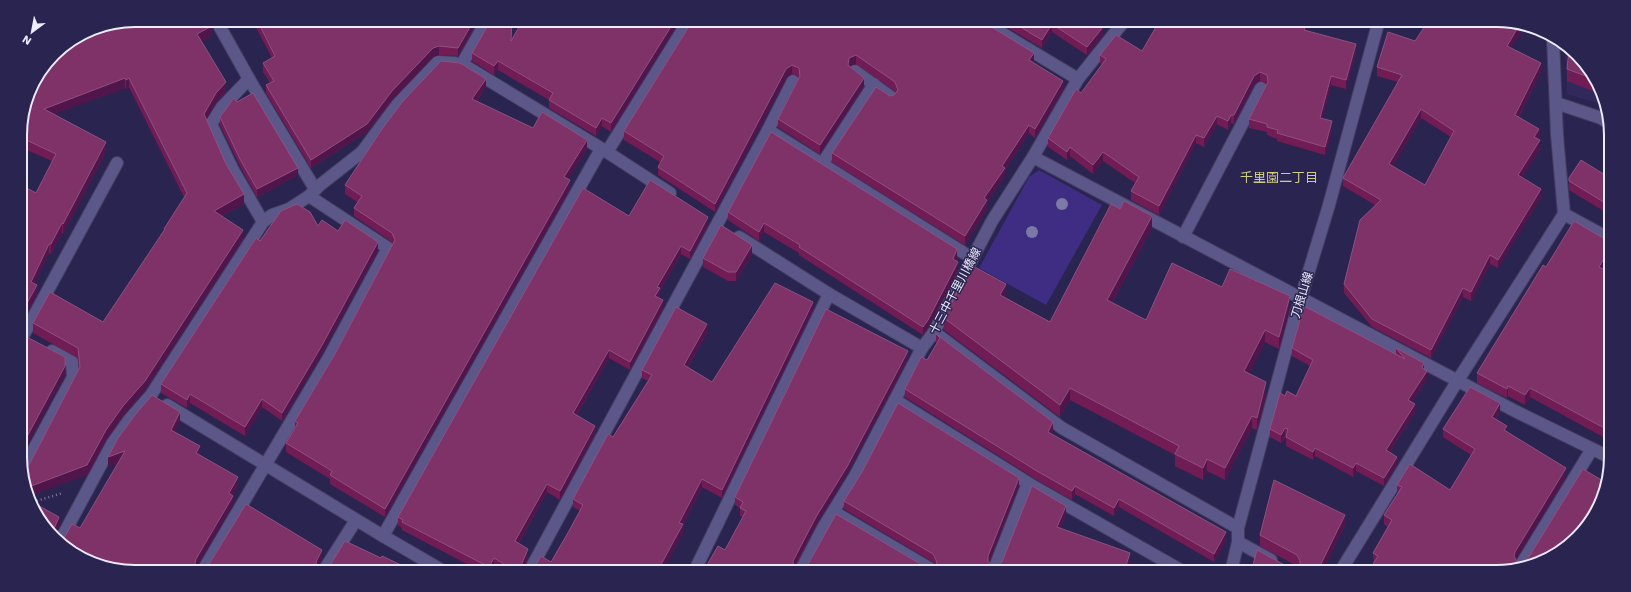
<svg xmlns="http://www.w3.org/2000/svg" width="1631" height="592" viewBox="0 0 1631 592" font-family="'Work Sans','Noto Sans JP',sans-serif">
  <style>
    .built { fill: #31295c }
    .green { fill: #3f2d83 }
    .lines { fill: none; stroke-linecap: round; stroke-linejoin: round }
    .service-casing { stroke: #443c60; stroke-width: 14 }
    .minor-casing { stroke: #443c60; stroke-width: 14 }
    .path { stroke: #7e7a9b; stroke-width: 2.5; stroke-dasharray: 1 3; stroke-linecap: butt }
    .service { stroke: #5b5788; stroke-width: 12 }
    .minor { stroke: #5b5788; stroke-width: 12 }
    .tree { fill: #7c79a6 }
    .wall { fill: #721c55; fill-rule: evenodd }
    .shaded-wall { fill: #50164b }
    .building { fill: #7f3267; stroke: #914f7f; fill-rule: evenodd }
    .labels { text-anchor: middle; stroke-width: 3; stroke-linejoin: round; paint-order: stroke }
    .street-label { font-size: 12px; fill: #edecfe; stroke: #2a2450 }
    .neighbourhood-label { font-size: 13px; fill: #d0ce80; stroke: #2a2450 }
    .rim { fill: none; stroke: #edecfe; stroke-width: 2 }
  </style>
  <rect width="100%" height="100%" fill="#2a2450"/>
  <!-- built -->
  <path class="built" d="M1565,47L1583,59L1604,105L1567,94Z"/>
  <!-- green -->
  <path class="green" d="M1039,170L1102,205L1046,305L979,268L1029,177Z"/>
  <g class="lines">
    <!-- service casing -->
    <g class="service-casing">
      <g id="service">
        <path d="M855,71L891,97"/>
        <path d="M1556,103L1601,118L1610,124"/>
        <path d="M768,130L793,81"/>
        <path d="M822,164L874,84"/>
        <path d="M1183,237L1261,88"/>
        <path d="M995,567L1028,483"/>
      </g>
    </g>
    <!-- minor casing -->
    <g class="minor-casing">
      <g id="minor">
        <path d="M216,20L249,79L315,189"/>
        <path d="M487,20L462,64L607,152L670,193"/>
        <path d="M980,20L1078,79"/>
        <path d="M1553,39L1557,135L1564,214L1610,239"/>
        <path d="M249,79L222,107L211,124L233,170L263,222"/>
        <path d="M607,152L689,20"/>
        <path d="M1033,157L1517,412L1611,458"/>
        <path d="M309,196L320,185L362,152L397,105L438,62L455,63"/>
        <path d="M739,237L829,294L922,348"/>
        <path d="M934,332L1062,428L1238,528"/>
        <path d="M23,336L117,163"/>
        <path d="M895,400L1033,486L1184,572"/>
        <path d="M167,405L383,536L445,572"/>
        <path d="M22,471L73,377L72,362L52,351"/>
        <path d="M834,512L929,568L930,572"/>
        <path d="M383,536L601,149"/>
        <path d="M60,541L112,444L129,420L151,395L263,222L272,215L289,209L309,196L388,248L328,359L202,572"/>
        <path d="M1238,542L1271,560"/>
        <path d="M1521,565L1592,449"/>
        <path d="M323,572L356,520"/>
        <path d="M529,572L768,130L972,258"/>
        <path d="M694,572L829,294"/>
        <path d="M800,572L823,528L855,476L922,348L934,332L992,221L1033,157L1078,79L1125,20"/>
        <path d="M1231,572L1238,542V528L1295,317L1329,205L1379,20"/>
        <path d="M1340,572L1458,380L1564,214"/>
      </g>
    </g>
    <!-- path -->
    <path class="path" d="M33,502L63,493"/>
    <!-- service -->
    <use href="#service" class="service"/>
    <!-- minor -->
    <use href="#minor" class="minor"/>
  </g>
  <!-- trees -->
  <g class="tree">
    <circle cx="1062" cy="204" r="6"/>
    <circle cx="1032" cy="232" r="6"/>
  </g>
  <!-- wall -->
  <g class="wall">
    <path d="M252,20H478L458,56L439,55L433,57L392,100L367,132L311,168L266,93V85L270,83L263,72V63L272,58Z"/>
    <path d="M680,20L611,132L602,126L596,136L549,108V100L498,70L494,75L472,61V53L512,41Z"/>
    <path d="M693,20L1034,61L1033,63L1063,90L1035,138L1029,133L1005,170V176L987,202V209L965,245L832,162V153L890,96L894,95L896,93L895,91L856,64L849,66L864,86L820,154L778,127V119L799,77L792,74L786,78L715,212L658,175V167L660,162L624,140V131Z"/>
    <path d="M995,20H1104L1101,26L1103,35L1087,55L1052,32L1042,48Z"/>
    <path d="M127,25L212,36L201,41L226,92L216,103L206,120L244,204L222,216L243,239L145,390L123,416L106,440L87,475L29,465L79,369L78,358L33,333V323L103,322L164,231V229L184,197L129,87L126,89L125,88L54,114L106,152L63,234L62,233L51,254L49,253L34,284L37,295L21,323L36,193L52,161L20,147V127Z"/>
    <path d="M1525,25L1511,48L1541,72L1519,117L1539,138L1538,139L1540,149L1522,177L1541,197L1498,268L1490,264L1471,301L1463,297L1431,358L1372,327L1344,293V284L1375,205L1343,186V178L1398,82L1377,76V67L1415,41ZM1421,118L1451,137L1425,185L1393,166Z"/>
    <path d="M1307,31L1356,52L1346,89L1331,85L1322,119L1332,130L1325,155L1277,141V139L1267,135V132L1249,128V119L1267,84L1260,81L1254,85L1234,124L1231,123L1228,130L1217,124L1204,147L1196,143L1159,215L1131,200V191L1135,183L1103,161L1093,174L1070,156L1067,160L1048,147V138L1102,65L1100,63V55L1142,51Z"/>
    <path d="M1583,59L1598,93L1567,81V69Z"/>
    <path d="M486,87L477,101L533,128L587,149L568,179L570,189L385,517L330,484V479L286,452V443L295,428V421L335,354L393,244L392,242L354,216V208L357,202L345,194V185Z"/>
    <path d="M237,102L298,175L257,197L240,166L220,125V117Z"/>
    <path d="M1569,178H1610V207L1607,213L1569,190Z"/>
    <path d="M728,212L957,257L956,261L958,270L928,328L923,335L799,255V253L764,232L759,241L728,220Z"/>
    <path d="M629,216L708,225L690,259L681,254L660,291V297L659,298L663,309L630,370L609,358L577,415L595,434L560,500L547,492L519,543L528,557L523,568L526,570H533L551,562L580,511L573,507V499L613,437L648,381L642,378V370L707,333L688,367L712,382L813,310L722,498L702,487L683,525V533L662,572H503L494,566L491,572H482L402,530V528L398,525V517Z"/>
    <path d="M318,226L338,231L378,250L321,355L282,421L262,407L245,436L190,403L187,408L161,393V384L260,241Z"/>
    <path d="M1152,228L1112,303L1146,320L1222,287L1290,308L1279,349L1265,342L1249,373L1266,394L1257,430L1252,428L1225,480L1207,471L1203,480L1175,466V455L1070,400L1060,417L944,330V318L1006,296L1005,298L1050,322Z"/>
    <path d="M1610,242V258L1604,269L1610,273L1611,447L1605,444V438L1530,397L1525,405L1508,396L1507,398L1477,383V373L1546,267Z"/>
    <path d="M752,254L736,281H728L703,267V258Z"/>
    <path d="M936,334L1053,431L1051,434L1226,541L1214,562L1119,507L1114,516L1075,494L1072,500L1037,480L905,397V389L927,360L937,344L936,342Z"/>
    <path d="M1292,348L1396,355V348L1424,369L1427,379L1412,402L1415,412L1390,452L1397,465L1384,486L1356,471L1353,477L1315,456L1313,460L1286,446V437L1281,443L1270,437V429L1285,396H1296L1310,366L1292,356Z"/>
    <path d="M908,359L848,472L816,525L794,569L801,572H931L935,569L936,567L933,562L844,509V501L1019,486L989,562L992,566L996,567L1066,514L1060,529L1130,561L1126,572H703L725,550L743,517L740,516V508L735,505V497Z"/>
    <path d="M1500,411L1496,419L1507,431L1566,477L1515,560L1517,562L1521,564L1566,548L1504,572H1373V564L1374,562L1373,553L1388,527L1384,524V515L1397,494V485L1450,490L1471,455L1443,437V429Z"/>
    <path d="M1345,525L1322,572L1290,568H1297L1298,567L1297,566L1260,546V535Z"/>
  </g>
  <!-- shaded-wall -->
  <g class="shaded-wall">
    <path d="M474,20H478L458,56V48Z"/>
    <path d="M675,20H680L611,132V123Z"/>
    <path d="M1100,20H1104L1098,32V23Z"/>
    <path d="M1308,20H1312L1304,38V30Z"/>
    <path d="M1052,24V32L1042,48V40Z"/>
    <path d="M1520,24L1525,25L1507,55V46Z"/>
    <path d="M212,26V36L197,43V34Z"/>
    <path d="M1103,27V35L1087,55V47Z"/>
    <path d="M1356,44V52L1346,89V80Z"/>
    <path d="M439,46V55L433,57L392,100L367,132L311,168V160L392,91L433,48Z"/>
    <path d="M1034,53V61L1029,69V60Z"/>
    <path d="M856,55V64L849,66L848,65L849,58Z"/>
    <path d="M498,61V70L494,75V66Z"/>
    <path d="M1541,63V72L1515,124V115Z"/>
    <path d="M792,65V74L786,78L715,212V204L786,69Z"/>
    <path d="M1260,72V81L1254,85L1234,124V115L1254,76Z"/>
    <path d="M1331,76V85L1320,127V118Z"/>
    <path d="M125,78V88L44,118V109Z"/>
    <path d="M129,78V87L126,89V80Z"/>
    <path d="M864,78V86L820,154V145Z"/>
    <path d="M486,79V87L472,107V99Z"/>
    <path d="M1063,81V90L1035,138V129Z"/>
    <path d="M226,82V92L216,103L204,124V114L216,93Z"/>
    <path d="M1421,109V118L1389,173V164Z"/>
    <path d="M1231,115V123L1228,130V121Z"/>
    <path d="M1217,116V124L1204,147V138Z"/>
    <path d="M602,118V126L596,136V128Z"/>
    <path d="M1332,121V130L1325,155V147Z"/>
    <path d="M1029,125V133L1005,170V176L987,202V209L965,245V236L984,198L1002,166Z"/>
    <path d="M1539,129V138L1534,145V137Z"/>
    <path d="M1196,135V143L1159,215V206Z"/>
    <path d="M587,140V149L564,186V177Z"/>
    <path d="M1540,140V149L1518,184V175Z"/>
    <path d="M106,142V152L63,234V224Z"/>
    <path d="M1070,147V156L1067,160V152Z"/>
    <path d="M1103,152V161L1093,174V165Z"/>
    <path d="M298,168V175L257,197V189Z"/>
    <path d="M570,180V189L385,517V509Z"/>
    <path d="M1541,189V197L1498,268V260Z"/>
    <path d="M244,194V204L214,220V211Z"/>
    <path d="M1610,198V207L1607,213V204Z"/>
    <path d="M1152,216V228L1107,312V300Z"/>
    <path d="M708,217V225L690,259V251Z"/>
    <path d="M62,223V233L51,254V244Z"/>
    <path d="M764,223V232L759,241V232Z"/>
    <path d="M243,230V239L145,390L123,416L106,440L87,475L30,496L26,488L106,430Z"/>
    <path d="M378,242V250L321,355L282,421V413Z"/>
    <path d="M49,244V253L31,291V282Z"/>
    <path d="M752,245V254L736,281V272Z"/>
    <path d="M681,246V254L660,291V297L655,305V296L657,287Z"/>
    <path d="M957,249V257L953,268V259Z"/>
    <path d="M1610,249V258L1599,276V267Z"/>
    <path d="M1490,255V264L1471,301V292Z"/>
    <path d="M958,262V270L928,328L923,335V327Z"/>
    <path d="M1006,284V296L1000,307V295Z"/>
    <path d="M37,285V295L21,323V314Z"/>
    <path d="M1463,288V297L1431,358V350Z"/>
    <path d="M1290,296V308L1279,349V337Z"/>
    <path d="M663,300V309L630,370V362Z"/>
    <path d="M813,302V310L722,498V490Z"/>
    <path d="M707,324V333L684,373V365Z"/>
    <path d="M1265,330V342L1244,383V371Z"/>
    <path d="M609,350V358L573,421V413Z"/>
    <path d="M908,351V359L848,472L816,525L793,569V561L816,517Z"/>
    <path d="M1424,363V372L1422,368Z"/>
    <path d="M65,366V375L22,455V446Z"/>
    <path d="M1427,371V379L1408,408V400Z"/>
    <path d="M1266,382V394L1257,430V418Z"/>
    <path d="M1508,386V396L1507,398V389Z"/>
    <path d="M1070,388V400L1060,417V405Z"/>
    <path d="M1530,388V397L1525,405V395Z"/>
    <path d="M190,394V403L187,408V400Z"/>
    <path d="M262,399V407L245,436V427Z"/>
    <path d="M1500,403V411L1492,426V417Z"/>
    <path d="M1415,404V412L1386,458V450Z"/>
    <path d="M180,412V422L171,439V430Z"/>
    <path d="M1252,416V428L1225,480V468Z"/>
    <path d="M1053,422V431L1048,440V432Z"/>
    <path d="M595,426V434L560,500V491Z"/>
    <path d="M1285,428V436L1281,443V435Z"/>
    <path d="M200,446V455L196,453Z"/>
    <path d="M1315,448V456L1313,460V452Z"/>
    <path d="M125,451V461L108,467V457Z"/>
    <path d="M1397,457V465L1384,486V478Z"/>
    <path d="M1207,459V471L1203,480V468Z"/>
    <path d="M1356,463V471L1353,477V468Z"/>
    <path d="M1566,468V477L1515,561L1514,556L1515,552Z"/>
    <path d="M238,477V487L233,496V505L196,568L195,563L196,559L229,493Z"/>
    <path d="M1019,478V486L988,564V568V556Z"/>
    <path d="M702,479V487L683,525V533L662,572H657L679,523Z"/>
    <path d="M547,484V492L515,549V541Z"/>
    <path d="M1075,486V494L1072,500V491Z"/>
    <path d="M1119,499V507L1114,516V508Z"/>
    <path d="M1066,506V514L1057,535V527Z"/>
    <path d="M1345,515V525L1322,572H1317Z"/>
    <path d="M59,517V526L54,537L53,536V531Z"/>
    <path d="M1226,532V541L1214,562V554Z"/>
    <path d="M528,549V557L522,572V563Z"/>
    <path d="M322,550V559L316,571V562Z"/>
    <path d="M1130,553V561L1126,572H1124Z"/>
    <path d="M494,558V566L491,572H489V567Z"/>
  </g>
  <!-- building -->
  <g class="building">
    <path d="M136,20H209L212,26L197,34L226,82L216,93L204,114L226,164L244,194L214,211L243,230L145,381L123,406L106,430L87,465L26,488L22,480V469L29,465L80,367L78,348L33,323L50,292L103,322L165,229H164L187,193L129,78L126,80L125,78L44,109L106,142L63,224L62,223L51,244H49L31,282L37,285L21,314V185L36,193L56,154L20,137V127L32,84L59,49L91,29L121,23L127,25Z"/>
    <path d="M257,20H474L458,48L439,46L433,48L392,91L367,124L311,160L266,85L274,81L263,63L275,56Z"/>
    <path d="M491,20H512L511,41L523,20H675L611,123L602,118L596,128L549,100L553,93L498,61L494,66L472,53Z"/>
    <path d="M693,20H980L1034,53L1029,60L1063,81L1035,129L1029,125L1002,166L1005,168L984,198L987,200L965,236L832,153L876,87L890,96L894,95L898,90L895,82L856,55L849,58L848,65L864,78L820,145L778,119L800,76L799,68L792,65L786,69L715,204L658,167L664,156L624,131Z"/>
    <path d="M1009,20H1100L1098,23L1103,27L1087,47L1052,24L1042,40Z"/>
    <path d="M1160,20H1308L1304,30L1356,44L1346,80L1331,76L1320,118L1332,121L1325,147L1277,133L1278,130L1267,127V124L1249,119L1268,82L1267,75L1260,72L1254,76L1234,115H1231L1228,121L1217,116L1204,138L1196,135L1159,206L1131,191L1139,177L1103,152L1093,165L1070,147L1067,152L1048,138L1076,89L1081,93L1106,59L1100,55L1116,35L1142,51Z"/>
    <path d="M1429,20H1496L1520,24L1507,46L1541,63L1515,115L1539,129L1534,137L1540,140L1518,175L1541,189L1498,260L1490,255L1471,292L1463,288L1431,350L1372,319L1344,284L1360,220L1381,200L1343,178L1402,75L1377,67L1388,32L1415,41ZM1421,109L1454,131L1425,185L1389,164Z"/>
    <path d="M1569,50L1583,59L1591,78L1567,69Z"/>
    <path d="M441,61L460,63L486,79L472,99L533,128L542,112L587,140L564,177L570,180L385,509L330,475L332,471L286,443L298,423L295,421L335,354L395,240L392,233L354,208L362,196L345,185L382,129L403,101Z"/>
    <path d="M253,93L298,168L257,189L240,159L220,117L234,98L237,102Z"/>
    <path d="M771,132L957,249L953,259L958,262L928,320L923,327L799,247L800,245L764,223L759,232L728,212Z"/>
    <path d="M1581,160L1610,178V198L1607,204L1569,181V178Z"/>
    <path d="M650,180L708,217L690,251L681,246L657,287L660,288L655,296L663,300L630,362L609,350L573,413L595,426L560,491L547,484L515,541L528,549L522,563V567L526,570H533L541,556L551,562L569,531L583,505L573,499L608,434L613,437L652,375L642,370L676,307L707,324L684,365L712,382L775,283L813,302L722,490L702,479L679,523L683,524L657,572H517L494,558L489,567L402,522L403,520L398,517L583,188L629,216Z"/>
    <path d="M1124,201L1152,216L1107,300L1146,320L1172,263L1222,287L1230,269L1290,296L1279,337L1265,330L1244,371L1266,382L1257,418L1252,416L1225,468L1207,459L1203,468L1175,454L1179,446L1070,388L1060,405L944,318L971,265L1006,284L1000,295L1050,322L1111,204L1120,209Z"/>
    <path d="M297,204L310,212L318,226L322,220L338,231L345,220L378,242L321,347L282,413L262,399L245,427L190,394L187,400L161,384L256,238L260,241L281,211Z"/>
    <path d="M1574,221L1610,242V249L1599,267L1610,273L1611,437L1605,434L1608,430L1530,388L1525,395L1508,386L1507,389L1477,373L1543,265L1546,267Z"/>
    <path d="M721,225L752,245L736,272H728L703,258Z"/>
    <path d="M1304,306L1405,359L1396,348L1424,363L1422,368L1427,371L1408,400L1415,404L1386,450L1397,457L1384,478L1356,463L1353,468L1315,448L1313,452L1286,437L1288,429L1285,428L1281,435L1270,429L1280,393L1285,396L1287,391L1296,396L1313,360L1292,348Z"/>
    <path d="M826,309L908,351L848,465L816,517L793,561L794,569L801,572L806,568L836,514L922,565L928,571L931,572L935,569L937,562L933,554L844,501L862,472L898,403L1019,478L988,556V561L992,566L996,567L1002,562L1032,486L1066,506L1057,527L1130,553L1124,572H703L718,546L725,550L746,511L740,508L743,502L735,497Z"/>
    <path d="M21,334L65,357V366L22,446Z"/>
    <path d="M936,334L1053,422L1048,432L1226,532L1214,554L1119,499L1114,508L1075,486L1072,491L1037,471L905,389L921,357L927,360L940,338Z"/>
    <path d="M1470,387L1500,403L1492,417L1507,426L1504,430L1566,468L1515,552L1514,556L1517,562L1521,564L1527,560L1583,469L1603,481L1601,485L1606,488L1605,494L1566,548L1504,572H1387L1373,564L1378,556L1373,553L1392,520L1384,515L1402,487L1397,485L1410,464L1450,490L1475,449L1443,429Z"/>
    <path d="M152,395L180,412L171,430L200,446L196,453L238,477L229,493L233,496L196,559L195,563L198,569L202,570L208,566L246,504L322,550L316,562L317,566L319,569L323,570L329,567L345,541L381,558L382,556L416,572H135L98,566L48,533L34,503L59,517L53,531V535L57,538H64L72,524L80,528L125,451L108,457L118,438L135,415Z"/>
    <path d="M1274,480L1345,515L1317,572H1251L1257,550L1290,568H1297L1300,565V561L1297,555L1260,535Z"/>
  </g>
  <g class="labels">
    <!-- street labels -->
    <g class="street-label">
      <text transform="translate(955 291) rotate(-62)" y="4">十三中千里川橋線</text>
      <text transform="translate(1302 295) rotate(-73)" y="4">刀根山線</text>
    </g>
    <!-- neighbourhood labels -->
    <g class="neighbourhood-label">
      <text x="1279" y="182">千里園二丁目</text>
    </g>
  </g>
  <!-- crop -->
  <path d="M0 0H1631V592H0ZM135 27H1496A108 108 0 0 1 1604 135V457A108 108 0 0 1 1496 565H135A108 108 0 0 1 27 457V135A108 108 0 0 1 135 27Z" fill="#2a2450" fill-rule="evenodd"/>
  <path class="rim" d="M135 27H1496A108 108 0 0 1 1604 135V457A108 108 0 0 1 1496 565H135A108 108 0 0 1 27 457V135A108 108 0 0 1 135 27Z"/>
  <!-- north arrow -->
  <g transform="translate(32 32) rotate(212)" stroke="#2a2450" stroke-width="3" paint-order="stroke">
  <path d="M0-3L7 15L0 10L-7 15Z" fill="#edecfe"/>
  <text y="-6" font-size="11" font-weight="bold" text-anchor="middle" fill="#edecfe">N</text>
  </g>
</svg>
